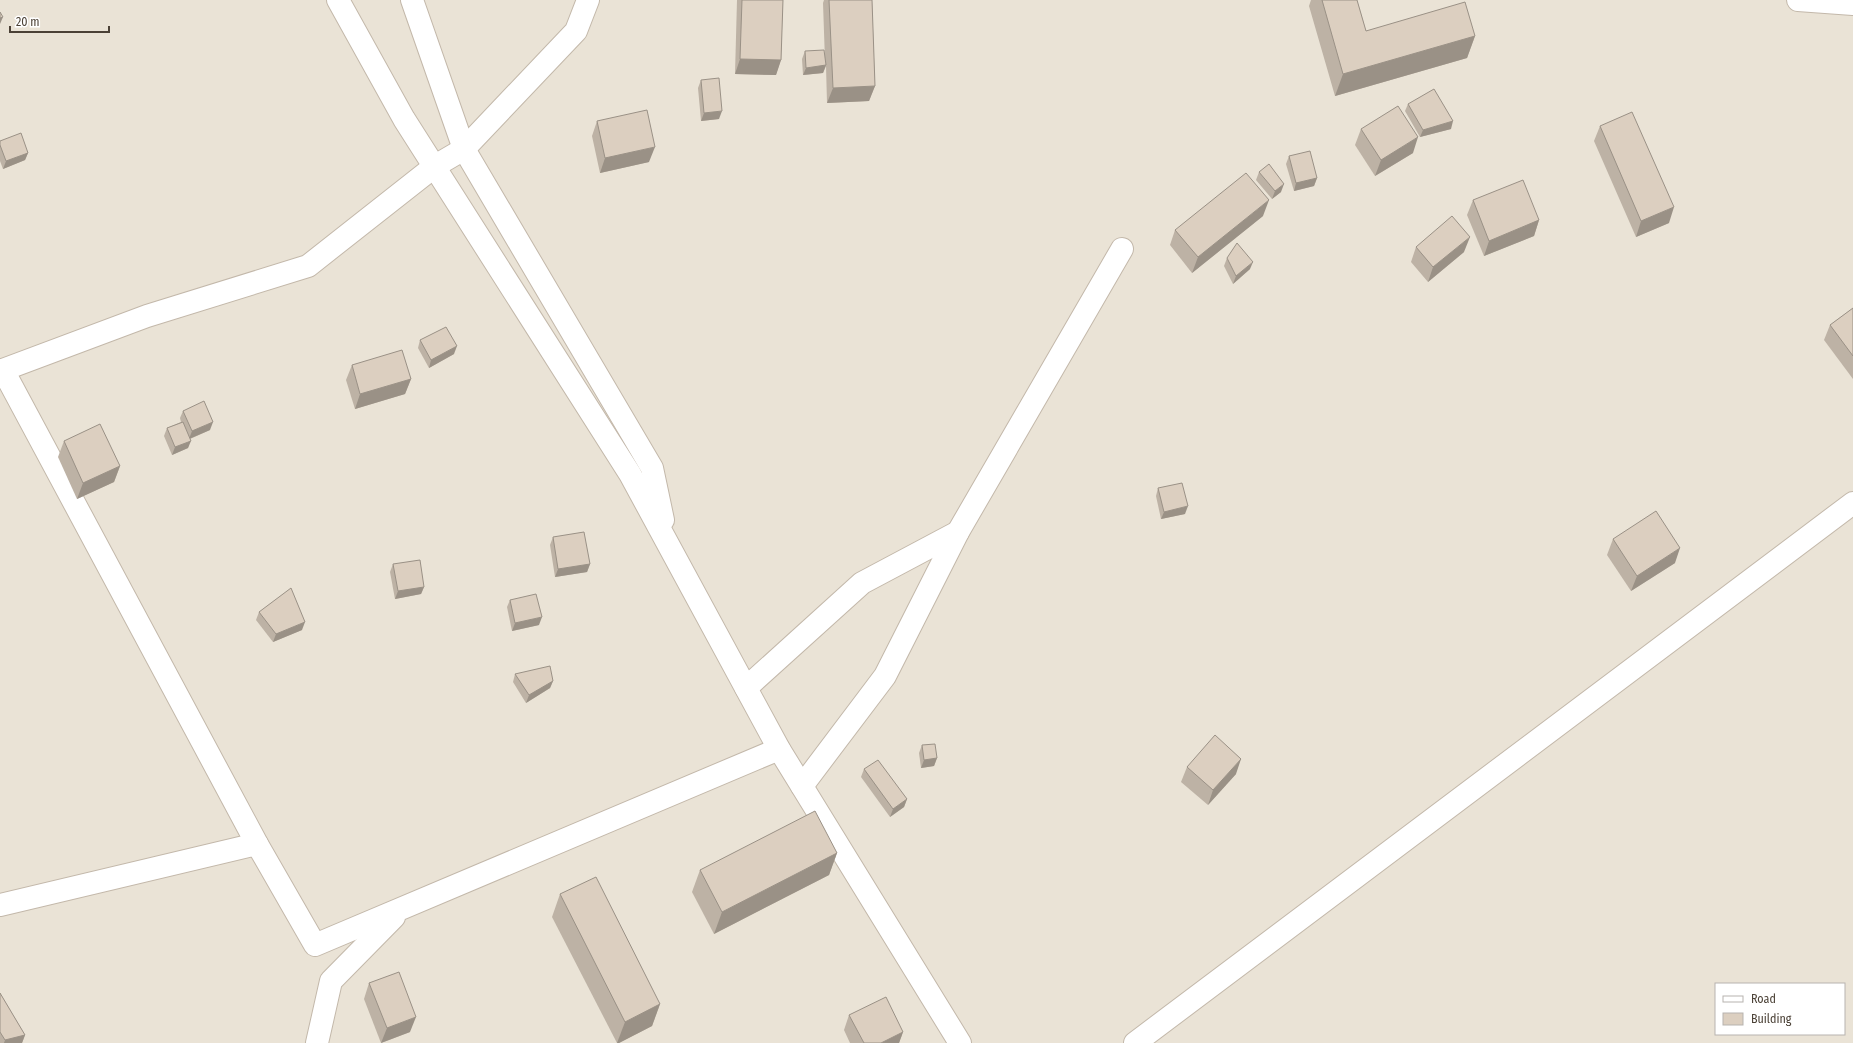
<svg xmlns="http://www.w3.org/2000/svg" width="1853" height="1043" viewBox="0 0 1853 1043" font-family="'Fira Sans Condensed',sans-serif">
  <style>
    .residential { fill: #eae3d6; fill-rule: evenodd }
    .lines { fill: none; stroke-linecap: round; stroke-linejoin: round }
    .minor-casing { stroke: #c3b8aa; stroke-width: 24 }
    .minor { stroke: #fff; stroke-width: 22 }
    .wall { fill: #bdb2a5 }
    .shaded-wall { fill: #9a9186 }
    .building { fill: #dccfc0; stroke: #9a9186 }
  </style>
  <rect width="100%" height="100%" fill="#f6f1e9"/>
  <!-- residential -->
  <path class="residential" d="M0,0H1853V1043H0ZM1716,984H1844V1034H1716Z"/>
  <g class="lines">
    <!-- minor casing -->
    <g class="minor-casing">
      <g id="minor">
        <path d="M338,0L404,119L630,474L779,749L960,1043"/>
        <path d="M412,0L464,149L652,468L663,520"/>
        <path d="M1798,0L1853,4"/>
        <path d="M3,370L257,844"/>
        <path d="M0,371L147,316L308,266L435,166L464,149L576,31L588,0"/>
        <path d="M746,688L862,583L958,532L1122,249"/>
        <path d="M802,786L885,676L958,532"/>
        <path d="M0,905L257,844L315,945L779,749"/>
        <path d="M317,1043L331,981L394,917"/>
        <path d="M1135,1043L1853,503"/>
      </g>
    </g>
    <!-- minor -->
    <use href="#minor" class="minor"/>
  </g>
  <!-- wall -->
  <g class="wall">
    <path d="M737,0H783L781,60L776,75L735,74Z"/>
    <path d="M824,0H872L875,86L869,101L827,103L826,66L823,73L803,75L802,59L805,51L825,61L823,3Z"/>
    <path d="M1311,0H1357L1366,31L1475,36L1467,58L1335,96L1309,6Z"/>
    <path d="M701,80L719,119L701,121L698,88Z"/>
    <path d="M1408,104L1451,129L1420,137L1405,111Z"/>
    <path d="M597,121L649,162L600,173L592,136Z"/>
    <path d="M1600,126L1669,223L1636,237L1594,141Z"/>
    <path d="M1361,129L1413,153L1375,176L1355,145Z"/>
    <path d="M0,141L28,153L25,160L3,169L0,161Z"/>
    <path d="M1289,156L1317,178L1314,186L1294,191L1286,164Z"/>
    <path d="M1259,172L1281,192L1272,199L1256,180Z"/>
    <path d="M1473,200L1539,220L1534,236L1484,256L1467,215Z"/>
    <path d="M1263,216L1192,273L1170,245L1175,230Z"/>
    <path d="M1416,247L1464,252L1428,282L1411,262Z"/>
    <path d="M1227,258L1250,269L1233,284L1224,266Z"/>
    <path d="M1853,308V379L1824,340L1830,325Z"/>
    <path d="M420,340L454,354L429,368L418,348Z"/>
    <path d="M352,365L411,379L405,394L355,409L346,380Z"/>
    <path d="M183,411L210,430L190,439L188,448L172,455L164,436L167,428L181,422L180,418Z"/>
    <path d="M64,441L120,466L114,482L77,499L58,457Z"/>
    <path d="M1158,488L1185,514L1161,519L1156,496Z"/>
    <path d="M553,537L590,564L587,572L555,577L550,545Z"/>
    <path d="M1613,539L1675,563L1631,591L1607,555Z"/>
    <path d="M393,564L424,587L421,594L395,599L390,572Z"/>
    <path d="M510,600L539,625L512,631L507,607Z"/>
    <path d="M259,612L302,630L273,642L256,620Z"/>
    <path d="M515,674L553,681L550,688L526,703L513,682Z"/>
    <path d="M922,745L937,758L934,766L921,768L919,753Z"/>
    <path d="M1187,767L1236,774L1208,805L1181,782Z"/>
    <path d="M864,769L907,799L904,807L890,817L861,777Z"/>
    <path d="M837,853L829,875L714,934L692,892L700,870Z"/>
    <path d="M560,894L660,1004L652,1026L619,1043H617L552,917Z"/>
    <path d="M369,983L410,1032L381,1043L364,999Z"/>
    <path d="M0,993L25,1035L22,1043H0Z"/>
    <path d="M849,1015L903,1032L899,1043H850L844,1030Z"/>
  </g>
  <!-- shaded-wall -->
  <g class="shaded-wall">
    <path d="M3,17L0,24V18Z"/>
    <path d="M1475,36L1467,58L1335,96L1343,74Z"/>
    <path d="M740,59L781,60L776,75L735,74Z"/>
    <path d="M826,65L823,73L803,75L806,68Z"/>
    <path d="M875,86L869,101L827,103L833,88Z"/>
    <path d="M722,111L719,119L701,121L704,113Z"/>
    <path d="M1453,121L1451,129L1420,137L1423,130Z"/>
    <path d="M1418,137L1413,153L1375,176L1381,160Z"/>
    <path d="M655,147L649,162L600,173L605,158Z"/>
    <path d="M28,153L25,160L3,169L6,161Z"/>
    <path d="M1317,178L1314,186L1294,191L1296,183Z"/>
    <path d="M1284,184L1281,192L1272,199L1275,191Z"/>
    <path d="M1269,200L1263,216L1192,273L1198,257Z"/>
    <path d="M1674,207L1669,223L1636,237L1641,221Z"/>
    <path d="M1539,220L1534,236L1484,256L1489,241Z"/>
    <path d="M1470,237L1464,252L1428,282L1433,267Z"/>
    <path d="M1253,262L1250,269L1233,284L1236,276Z"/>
    <path d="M457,346L454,354L429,368L431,360Z"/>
    <path d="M411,379L405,394L355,409L360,394Z"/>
    <path d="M213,422L210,430L189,439L192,431Z"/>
    <path d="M191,441L188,448L172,455L175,447Z"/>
    <path d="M120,466L114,482L77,499L83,483Z"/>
    <path d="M1188,506L1185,514L1161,519L1164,512Z"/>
    <path d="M1680,548L1675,563L1631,591L1637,576Z"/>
    <path d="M590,564L587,572L555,577L558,569Z"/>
    <path d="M424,587L421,594L395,599L398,591Z"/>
    <path d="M542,617L539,625L512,631L515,623Z"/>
    <path d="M305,622L302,630L273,642L276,634Z"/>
    <path d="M553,681L550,688L526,703L529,695Z"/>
    <path d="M937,758L934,766L921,768L924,760Z"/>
    <path d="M1241,759L1236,774L1208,805L1213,790Z"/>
    <path d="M907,799L904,807L890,817L893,809Z"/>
    <path d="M837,853L829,875L714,934L722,912Z"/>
    <path d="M660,1004L652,1026L619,1043H617L625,1022Z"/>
    <path d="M416,1017L410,1032L381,1043L387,1028Z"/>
    <path d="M903,1032L899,1043H881Z"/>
    <path d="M25,1035L22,1043H4L5,1040Z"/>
  </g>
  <!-- building -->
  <g class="building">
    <path d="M742,0H783L781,60L740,59Z"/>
    <path d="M829,0H872L875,86L833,88Z"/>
    <path d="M1322,0H1357L1366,31L1465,2L1475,36L1343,74Z"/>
    <path d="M0,12L3,17L0,18Z"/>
    <path d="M824,50L826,65L806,68L805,51Z"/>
    <path d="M719,78L722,111L704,113L701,80Z"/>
    <path d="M1434,89L1453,121L1423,130L1408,104Z"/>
    <path d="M1398,106L1418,137L1381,160L1361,129Z"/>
    <path d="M647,110L655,147L605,158L597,121Z"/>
    <path d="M1632,112L1674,207L1641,221L1600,126Z"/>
    <path d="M21,133L28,153L6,161L0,145V141Z"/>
    <path d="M1310,151L1317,178L1296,183L1289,156Z"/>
    <path d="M1269,164L1284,184L1275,191L1259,172Z"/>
    <path d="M1246,173L1269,200L1198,257L1175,230Z"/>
    <path d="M1523,180L1539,220L1489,241L1473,200Z"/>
    <path d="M1452,216L1470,237L1433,267L1416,247Z"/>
    <path d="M1237,243L1253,262L1236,276L1227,258Z"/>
    <path d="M1853,308V356L1830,325Z"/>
    <path d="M446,327L457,346L431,360L420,340Z"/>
    <path d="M402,350L411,379L360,394L352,365Z"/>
    <path d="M204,401L213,422L192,431L183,411Z"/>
    <path d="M183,422L191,441L175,447L167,428Z"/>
    <path d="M100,424L120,466L83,483L64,441Z"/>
    <path d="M1182,483L1188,506L1164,512L1158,488Z"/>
    <path d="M1656,511L1680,548L1637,576L1613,539Z"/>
    <path d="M584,532L590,564L558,569L553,537Z"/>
    <path d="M420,560L424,587L398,591L393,564Z"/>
    <path d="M291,588L305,622L276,634L259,612Z"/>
    <path d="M536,594L542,617L515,623L510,600Z"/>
    <path d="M550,666L553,681L529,695L515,674Z"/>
    <path d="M1215,735L1241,759L1213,790L1187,767Z"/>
    <path d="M935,744L937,758L924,760L922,745Z"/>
    <path d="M878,760L907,799L893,809L864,769Z"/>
    <path d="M815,811L837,853L722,912L700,870Z"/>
    <path d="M596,877L660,1004L625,1022L560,894Z"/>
    <path d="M399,972L416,1017L387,1028L369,983Z"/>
    <path d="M0,993L25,1035L5,1040L0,1032Z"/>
    <path d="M886,997L903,1032L881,1043H864L849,1015Z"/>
  </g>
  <!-- legend -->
  <rect x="1715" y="983" width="130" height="52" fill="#ffffff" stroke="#b7b3af"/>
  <rect x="1723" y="996" width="20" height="6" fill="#ffffff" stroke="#b7b3af"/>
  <text x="1751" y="1003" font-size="12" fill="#4b4136">Road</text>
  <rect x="1723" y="1013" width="20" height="12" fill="#dccfc0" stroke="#b7b3af"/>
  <text x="1751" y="1023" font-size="12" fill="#4b4136">Building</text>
  <!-- scale -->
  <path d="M10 26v6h99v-6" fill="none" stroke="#4b4136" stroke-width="2"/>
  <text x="16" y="26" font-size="12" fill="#4b4136" stroke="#ffffff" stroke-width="3" paint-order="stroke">20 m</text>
</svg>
